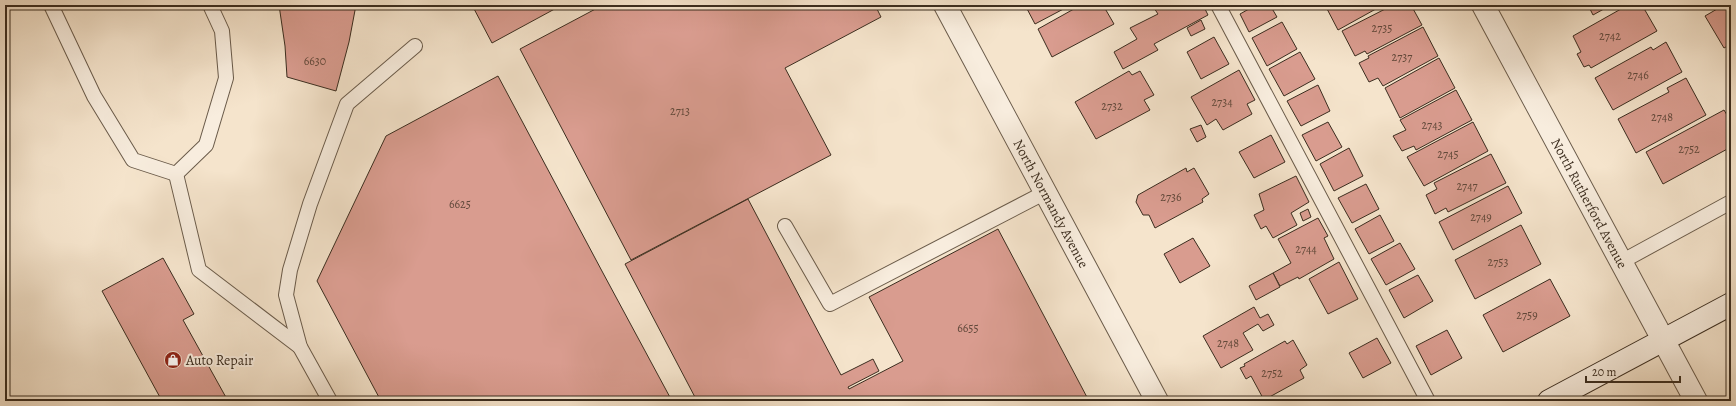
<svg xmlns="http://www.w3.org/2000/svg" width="1736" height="406" viewBox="0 0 1736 406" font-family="Alegreya,serif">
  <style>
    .building { fill: #d99c8f; stroke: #3b2d1f }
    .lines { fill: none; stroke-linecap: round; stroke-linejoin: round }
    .service-casing { stroke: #6a5b4a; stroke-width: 16 }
    .minor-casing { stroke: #6a5b4a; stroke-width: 24 }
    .secondary-casing { stroke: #3b2d1f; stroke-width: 24 }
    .service { stroke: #f8edde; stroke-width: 14 }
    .minor { stroke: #f8edde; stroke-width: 22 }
    .secondary { stroke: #f8edde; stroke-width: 22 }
    .labels { text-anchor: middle; stroke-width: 4; stroke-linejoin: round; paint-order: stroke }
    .number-label { font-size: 12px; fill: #62493b }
    .street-label { font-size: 14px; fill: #3b2d1f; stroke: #f8edde }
    .poi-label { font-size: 14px; fill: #3b2d1f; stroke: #f8edde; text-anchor: start }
  </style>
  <rect width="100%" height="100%" fill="#f5e4cc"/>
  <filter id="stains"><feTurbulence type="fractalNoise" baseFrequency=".005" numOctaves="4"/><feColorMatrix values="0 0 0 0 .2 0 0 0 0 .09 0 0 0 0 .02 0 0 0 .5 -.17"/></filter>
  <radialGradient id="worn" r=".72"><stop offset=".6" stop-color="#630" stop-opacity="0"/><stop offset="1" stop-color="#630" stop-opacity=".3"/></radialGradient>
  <!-- building -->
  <g class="building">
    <path d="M279,5H356L349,42L336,91L287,77L285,46Z"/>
    <path d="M472,5H562L492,43Z"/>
    <path d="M603,5H875L881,17L785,68L831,155L631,260L520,49Z"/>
    <path d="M1025,5H1071L1035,24Z"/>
    <path d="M1081,5H1103L1114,24L1052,57L1038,29Z"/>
    <path d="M1159,5H1203L1208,15L1154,44L1158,50L1123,69L1114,52L1137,39L1130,28L1158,14L1154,8Z"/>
    <path d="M1256,5H1270L1277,17L1249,32L1240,14Z"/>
    <path d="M1325,5H1383L1338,30Z"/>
    <path d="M1393,5H1411L1422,25L1367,54L1365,51L1355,56L1342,31Z"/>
    <path d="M1588,5H1611L1593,15Z"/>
    <path d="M1628,5L1631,8L1635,5H1642L1657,31L1591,68L1589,65L1584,67L1577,54L1581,52L1573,36Z"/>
    <path d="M1724,5H1731V44L1724,48L1705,16Z"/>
    <path d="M1201,20L1205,29L1191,36L1187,28Z"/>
    <path d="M1282,22L1297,49L1267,66L1252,38Z"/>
    <path d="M1423,27L1438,56L1383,86L1378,78L1369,82L1359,63L1369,58L1368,56Z"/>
    <path d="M1214,37L1229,64L1201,79L1187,52Z"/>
    <path d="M1666,42L1682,72L1613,110L1595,78L1651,47L1653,50Z"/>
    <path d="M1300,52L1315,79L1284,96L1269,69Z"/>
    <path d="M1439,58L1455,88L1400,118L1385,88Z"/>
    <path d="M1239,70L1255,100L1247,104L1252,114L1223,130L1216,119L1207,125L1191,97Z"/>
    <path d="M1129,71L1132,75L1140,71L1154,95L1144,100L1150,110L1096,139L1075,102Z"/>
    <path d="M498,76L603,273L672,401H381L374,388L317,281L386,136Z"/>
    <path d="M1686,78L1706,115L1636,153L1618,119L1669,92L1667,88Z"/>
    <path d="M1318,85L1330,111L1301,126L1287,101Z"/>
    <path d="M1456,90L1472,120L1416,150L1414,146L1402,151L1393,136L1406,130L1400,120Z"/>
    <path d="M1724,110L1730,120H1731V147L1663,184L1646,152Z"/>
    <path d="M1328,122L1342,147L1316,161L1302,135Z"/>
    <path d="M1473,122L1488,151L1424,186L1407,157Z"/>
    <path d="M1201,125L1206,137L1197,142L1190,129Z"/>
    <path d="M1271,135L1285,162L1254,178L1239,152Z"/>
    <path d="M1349,148L1363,176L1334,191L1320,164Z"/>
    <path d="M1491,154L1506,183L1448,212L1446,208L1435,214L1426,195L1437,189L1434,183Z"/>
    <path d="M1186,168L1187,172L1194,168L1209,194L1202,199L1203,202L1155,228L1149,215H1143L1136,202L1138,195Z"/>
    <path d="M1296,176L1309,202L1291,213L1297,225L1273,238L1266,226L1261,229L1254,215L1264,210L1259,194Z"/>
    <path d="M1366,184L1379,209L1352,223L1338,198Z"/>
    <path d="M1508,186L1522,213L1453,250L1439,222Z"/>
    <path d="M748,199L841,375L873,359L879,371L848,387L849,389L903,361L869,297L998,229L1089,401H697L625,264Z"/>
    <path d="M1308,209L1311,217L1303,221L1300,213Z"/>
    <path d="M1380,215L1394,241L1369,254L1355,229Z"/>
    <path d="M1318,218L1328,236L1324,238L1334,259L1299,279L1298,277L1280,286L1273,273L1291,263L1278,239Z"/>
    <path d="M1521,225L1541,264L1475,299L1455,260Z"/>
    <path d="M1193,238L1210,266L1180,283L1164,254Z"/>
    <path d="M1400,243L1415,269L1386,285L1371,259Z"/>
    <path d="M163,258L194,314L183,320L228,401H162L102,291Z"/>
    <path d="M1339,262L1358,299L1328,314L1309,279Z"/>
    <path d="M1273,273L1280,287L1256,300L1249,286Z"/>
    <path d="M1418,275L1433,301L1404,318L1389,290Z"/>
    <path d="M1550,279L1570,316L1503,352L1483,315Z"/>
    <path d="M1254,307L1260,318L1268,314L1274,325L1263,331L1258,324L1243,333L1253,350L1221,368L1203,336Z"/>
    <path d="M1447,330L1462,358L1431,375L1416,346Z"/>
    <path d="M1377,338L1391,363L1363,378L1349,353Z"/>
    <path d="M1293,340L1307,365L1300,370L1304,378L1264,400L1251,376L1246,379L1240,368L1245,366L1244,364L1285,341L1287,344Z"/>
  </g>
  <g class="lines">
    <!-- service casing -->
    <g class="service-casing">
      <g id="service">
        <path d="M51,5L94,96L133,160L176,174L206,145L226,78L222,31L210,5"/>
        <path d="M1218,5L1428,401"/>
        <path d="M176,174L199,270L300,347"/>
        <path d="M785,226L830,304L1046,192"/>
        <path d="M1621,262L1731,202"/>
        <path d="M330,401L300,347L286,295L290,270L310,204L347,104L415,46"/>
      </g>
    </g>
    <!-- minor casing -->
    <g class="minor-casing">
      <g id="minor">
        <path id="s1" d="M945,5L1157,401"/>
        <path id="s2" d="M1483,5L1696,401"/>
      </g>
    </g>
    <!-- secondary casing -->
    <g class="secondary-casing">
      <path id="secondary" d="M1549,401L1731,304"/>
    </g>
    <!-- service -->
    <use href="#service" class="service"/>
    <!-- minor -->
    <use href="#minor" class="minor"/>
    <!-- secondary -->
    <use href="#secondary" class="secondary"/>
  </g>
  <!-- icons -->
  <defs>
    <g id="shop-disc" transform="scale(0.9)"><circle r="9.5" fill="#8f2418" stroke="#f8edde"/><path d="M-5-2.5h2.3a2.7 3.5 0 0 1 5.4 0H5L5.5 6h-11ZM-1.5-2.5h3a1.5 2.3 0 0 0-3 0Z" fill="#fff"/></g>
  </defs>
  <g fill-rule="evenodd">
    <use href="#shop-disc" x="173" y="360"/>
  </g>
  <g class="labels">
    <!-- number labels -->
    <g class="number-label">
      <text x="1382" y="32">2735</text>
      <text x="1610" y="40">2742</text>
      <text x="1402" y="61">2737</text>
      <text x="315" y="65">6630</text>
      <text x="1638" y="79">2746</text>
      <text x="1222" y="106">2734</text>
      <text x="1112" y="110">2732</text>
      <text x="680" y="115">2713</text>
      <text x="1662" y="121">2748</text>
      <text x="1432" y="129">2743</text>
      <text x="1689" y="153">2752</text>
      <text x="1448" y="158">2745</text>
      <text x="1467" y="190">2747</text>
      <text x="1171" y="201">2736</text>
      <text x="460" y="208">6625</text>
      <text x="1481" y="221">2749</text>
      <text x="1306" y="253">2744</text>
      <text x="1498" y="266">2753</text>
      <text x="1527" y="319">2759</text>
      <text x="968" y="332">6655</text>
      <text x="1228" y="347">2748</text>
      <text x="1272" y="377">2752</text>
    </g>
    <!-- street labels -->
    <g class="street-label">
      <text dy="5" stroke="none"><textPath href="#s1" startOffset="225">North Normandy Avenue</textPath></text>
      <text dy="5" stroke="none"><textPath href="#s2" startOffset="225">North Rutherford Avenue</textPath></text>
    </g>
    <!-- poi labels -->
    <g class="poi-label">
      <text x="186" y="365">Auto Repair</text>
    </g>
  </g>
  <!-- margin -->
  <rect width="1736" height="406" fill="none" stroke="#f5e4cc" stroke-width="20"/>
  <rect x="6" y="6" width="1724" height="394" fill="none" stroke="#3b2d1f" stroke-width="2"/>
  <rect x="10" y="10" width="1716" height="386" fill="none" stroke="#3b2d1f"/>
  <!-- scale -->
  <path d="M1586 376v6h94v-6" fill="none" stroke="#3b2d1f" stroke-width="2"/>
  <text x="1592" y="376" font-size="12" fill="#3b2d1f" stroke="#f8edde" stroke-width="3" paint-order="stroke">20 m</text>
  <rect width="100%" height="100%" filter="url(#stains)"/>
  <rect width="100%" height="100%" fill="url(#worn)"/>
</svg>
